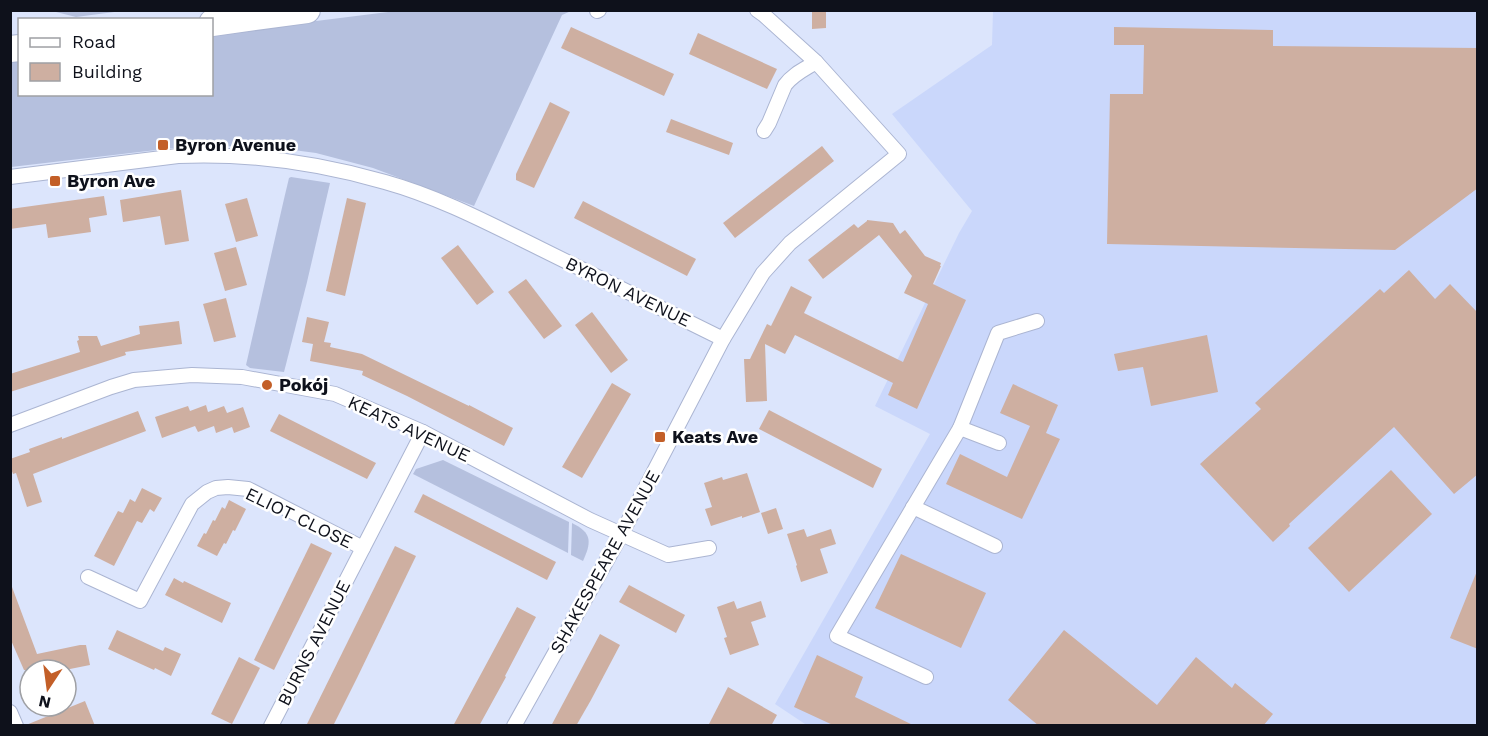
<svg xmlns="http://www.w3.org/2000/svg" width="1488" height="736" viewBox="0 0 1488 736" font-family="'Work Sans',sans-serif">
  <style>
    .built { fill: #cad7fb }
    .grass { fill: #b5c0de }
    .park { fill: url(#park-tufts) }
    .building { fill: #ceafa1 }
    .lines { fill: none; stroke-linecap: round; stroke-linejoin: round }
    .street-casing { stroke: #abb5d2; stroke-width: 16 }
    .highway-casing { stroke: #abb5d2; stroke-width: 28 }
    .street { stroke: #fff; stroke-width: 14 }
    .highway { stroke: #fff; stroke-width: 26 }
    .poi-dot { fill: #c35f28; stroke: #fff; stroke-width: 2 }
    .labels { text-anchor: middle; stroke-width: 5; stroke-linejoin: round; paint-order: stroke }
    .poi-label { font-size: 18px; font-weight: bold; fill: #0e111b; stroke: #fff; text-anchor: start }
    .street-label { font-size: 18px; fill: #0e111b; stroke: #fff }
  </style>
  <defs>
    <pattern id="park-tufts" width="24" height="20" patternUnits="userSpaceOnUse" patternTransform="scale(1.5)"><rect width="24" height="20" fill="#b5c0de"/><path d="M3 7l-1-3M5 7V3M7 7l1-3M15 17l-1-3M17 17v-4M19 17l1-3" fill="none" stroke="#9aa4be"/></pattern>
  </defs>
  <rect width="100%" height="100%" fill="#dce5fc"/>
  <!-- built -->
  <path class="built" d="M993,11H1477V725L808,726L775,704L930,434L875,406L959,233L972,211L892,114L992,45Z"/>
  <!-- grass -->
  <g class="grass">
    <path d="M396,11H571L562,15L474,206L373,168L316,153L263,146L182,147L11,167L10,61L19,59L20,94H212V34Z"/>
    <path d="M291,177L330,183L307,282L284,372L250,368L246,365L284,199L289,178Z"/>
    <path d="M443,460L569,522L568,553L413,474L416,469Z"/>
    <path d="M572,523C593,533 591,543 583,561L571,555Z"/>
  </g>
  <!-- park -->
  <path class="park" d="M52,11H122L76,17Z"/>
  <!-- building -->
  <g class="building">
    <path d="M812,10H826V28L812,29Z"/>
    <path d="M571,27L674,74L664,96L561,48Z"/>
    <path d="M1114,27L1273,30V46L1478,48V188L1395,250L1107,244L1110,94H1143L1144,45H1114Z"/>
    <path d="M698,33L777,69L767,89L689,54Z"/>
    <path d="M550,102L570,112L534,188L516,180V174Z"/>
    <path d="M671,119L733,143L729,155L666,132Z"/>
    <path d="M822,146L834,161L735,238L723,223Z"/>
    <path d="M181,190L189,241L165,245L160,216L123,222L120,200Z"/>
    <path d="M104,196L107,215L89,218L91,232L48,238L46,224L10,229V209Z"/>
    <path d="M247,198L258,236L236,242L225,204Z"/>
    <path d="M347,198L366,203L345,296L326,291Z"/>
    <path d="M583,201L696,259L687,276L574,218Z"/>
    <path d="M867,220L893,223L900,234L905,230L925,256L941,263L940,266H941L933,284L966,300L917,409L888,395L893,383L795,335L785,354L765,344L767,401L746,402L744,359H750L767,324L771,326L791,286L812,297L804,313L903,362L928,304L904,293L912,276L879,235L823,279L808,260L854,224L858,228L867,221Z"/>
    <path d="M458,245L494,292L477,305L441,258Z"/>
    <path d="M236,247L247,285L225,291L214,253Z"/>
    <path d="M1409,270L1435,299L1450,284L1478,313V474L1454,494L1394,427L1289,524L1290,526L1273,542L1200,464L1261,409L1255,403L1380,289L1384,293Z"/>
    <path d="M526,279L562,326L544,339L508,292Z"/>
    <path d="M226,298L236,337L214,342L203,304Z"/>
    <path d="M592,312L628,360L611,373L575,325Z"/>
    <path d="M307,317L329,322L324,342L331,343L330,347L362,354L469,406V405L513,428L504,446L407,396L362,375L363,371L310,361L313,344L302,342Z"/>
    <path d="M179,321L182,344L125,352L126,355L10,392V374L80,352L77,341L79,340L78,336H97L101,346L140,334L139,326Z"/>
    <path d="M1207,335L1218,392L1151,406L1143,367L1118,371L1114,354Z"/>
    <path d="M612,383L631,394L582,478L562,467Z"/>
    <path d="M1013,384L1058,405L1046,433L1060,439L1022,519L946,484L960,454L1007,477L1030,426L1000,413Z"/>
    <path d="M206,405L208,412L224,406L227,413L243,407L250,427L234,433L232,427L216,433L214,426L198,432L195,426L162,438L155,417L188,406L190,411Z"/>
    <path d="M769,410L882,469L873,488L759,429Z"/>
    <path d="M138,411L146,431L33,474L42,502L27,507L16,473L13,474L10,466V459L30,452L29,449L62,437V439Z"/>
    <path d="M279,414L376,463L367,479L270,431Z"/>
    <path d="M1391,470L1432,514L1349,592L1308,548Z"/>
    <path d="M747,473L760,512L742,518V516L711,526L705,509L712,507L704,483L722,477L723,480Z"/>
    <path d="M142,488L162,498L154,512L150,509L142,523L137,521L114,566L94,556L118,511L123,513L130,499L135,502Z"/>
    <path d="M423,494L556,562L547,580L414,512Z"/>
    <path d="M229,500L246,509L235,531L233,530L226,544L224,543L217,556L197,546L204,533L206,534L213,520L215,521L222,507L225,509Z"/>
    <path d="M776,508L783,529L768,534L761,513Z"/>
    <path d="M804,529L807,537L831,529L836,544L820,549L828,573L801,582L796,566L797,565L787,534Z"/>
    <path d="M311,543L332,553L274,670L254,660Z"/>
    <path d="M395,546L416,556L357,678L333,726H306Z"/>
    <path d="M901,554L986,593L961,648L875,608Z"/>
    <path d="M1477,571L1478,572V649L1450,638Z"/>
    <path d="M174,578L183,583L184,581L231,603L222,623L165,595Z"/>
    <path d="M629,585L685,615L676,633L619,602Z"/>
    <path d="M12,587L37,654L80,645H86L90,665L65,670H24L10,638V588Z"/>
    <path d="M734,601L737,609L761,601L766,617L751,622L759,645L730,655L724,638L727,637L717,607Z"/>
    <path d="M517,607L536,617L505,676L506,677L479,726H453Z"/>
    <path d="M117,630L163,651L165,647L181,654L171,676L155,668L154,670L108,649Z"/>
    <path d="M1064,630L1157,705L1196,657L1232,688L1235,683L1273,714L1263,726H1039L1008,700Z"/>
    <path d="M600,634L620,645L591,700L576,726H551Z"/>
    <path d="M817,655L863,677L855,697L915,726H835L794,707Z"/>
    <path d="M239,657L260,668L232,724L211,714Z"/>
    <path d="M728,687L777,715L771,726H708Z"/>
    <path d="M85,701L95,726H26V725Z"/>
  </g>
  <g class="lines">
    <!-- street casing -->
    <g class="street-casing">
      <g id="street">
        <path d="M597,11L599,10"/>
        <path d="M764,131L769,123L785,85C793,74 805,69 816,62"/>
        <path d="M10,177L178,156C247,153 319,163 385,182C439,197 490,224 539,248C601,279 662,309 723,339"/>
        <path d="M10,425L111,387L134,380L192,375L242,377L335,394L423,432L590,520L668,555L709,548"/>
        <path d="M960,428L999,443"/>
        <path d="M913,507L995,546"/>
        <path d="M88,577L140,601L192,504L207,492L216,488L228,487L248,489L363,548"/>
        <path d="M926,677L837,636L960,428L998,333L1037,321"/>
        <path d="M10,712L16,726"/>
        <path d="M271,726L423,432"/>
        <path d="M514,726L621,535L723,339L763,273L790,243L899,154L816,62L764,15L757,10"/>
      </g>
    </g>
    <!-- highway casing -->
    <g class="highway-casing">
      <g id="highway">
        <path d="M212,23L307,10"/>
        <path d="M10,49L20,48"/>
      </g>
    </g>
    <!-- street -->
    <use href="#street" class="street"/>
    <!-- highway -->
    <use href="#highway" class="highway"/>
  </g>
  <!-- markers -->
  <g class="poi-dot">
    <rect x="157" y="139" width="12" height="12" rx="3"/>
    <rect x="49" y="175" width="12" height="12" rx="3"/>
    <circle cx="267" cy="385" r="6"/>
    <rect x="654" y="431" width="12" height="12" rx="3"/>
  </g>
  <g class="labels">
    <!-- poi labels -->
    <g class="poi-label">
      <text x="175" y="151">Byron Avenue</text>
      <text x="67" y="187">Byron Ave</text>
      <text x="279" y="391">Pokój</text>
      <text x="672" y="443">Keats Ave</text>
    </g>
    <!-- street labels -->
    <g class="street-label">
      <text transform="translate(628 292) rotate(26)" y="6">BYRON AVENUE</text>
      <text transform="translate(409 429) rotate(25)" y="6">KEATS AVENUE</text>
      <text transform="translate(299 518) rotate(26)" y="6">ELIOT CLOSE</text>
      <text transform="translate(605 562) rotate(-61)" y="6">SHAKESPEARE AVENUE</text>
      <text transform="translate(314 643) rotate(-63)" y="6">BURNS AVENUE</text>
    </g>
  </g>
  <!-- border -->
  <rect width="1488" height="736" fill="none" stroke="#0e111b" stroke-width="24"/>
  <!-- legend -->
  <rect x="18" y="18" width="195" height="78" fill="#ffffff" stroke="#9fa0a4" stroke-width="1.5"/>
  <rect x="30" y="38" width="30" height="9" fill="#ffffff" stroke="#9fa0a4" stroke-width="1.5"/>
  <text x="72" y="48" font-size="18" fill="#0e111b">Road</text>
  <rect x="30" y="63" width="30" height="18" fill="#ceafa1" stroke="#9fa0a4" stroke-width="1.5"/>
  <text x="72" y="78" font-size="18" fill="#0e111b">Building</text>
  <!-- north arrow -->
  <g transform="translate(48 688) rotate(193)"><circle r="28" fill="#ffffff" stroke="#9fa0a4" stroke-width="1.5"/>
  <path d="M0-4.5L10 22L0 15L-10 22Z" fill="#c35f28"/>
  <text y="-9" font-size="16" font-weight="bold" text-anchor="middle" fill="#0e111b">N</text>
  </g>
</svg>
